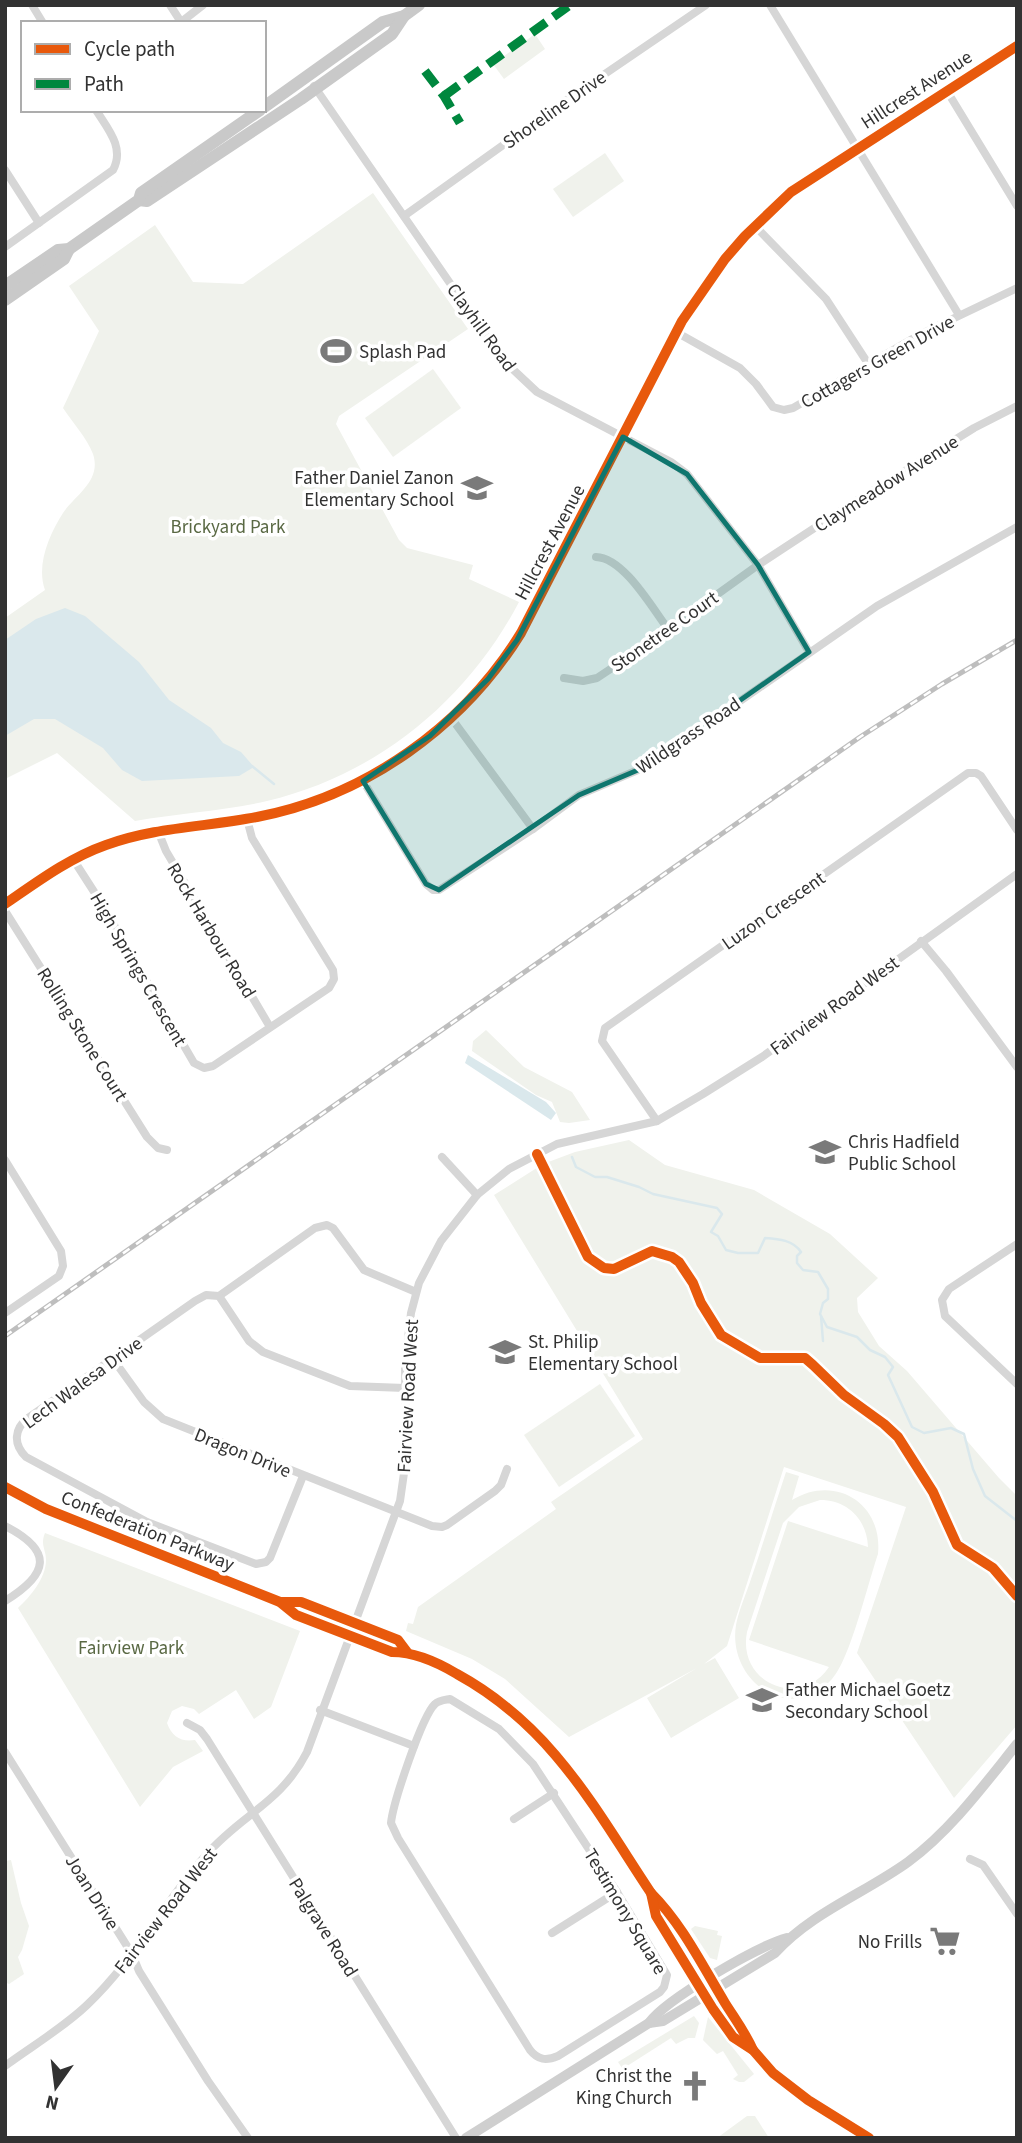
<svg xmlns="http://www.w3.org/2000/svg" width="1022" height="2143" viewBox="0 0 1022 2143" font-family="'Source Sans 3',sans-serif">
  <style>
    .green { fill: #f0f2ec; fill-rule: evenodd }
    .water { fill: #dae8ec }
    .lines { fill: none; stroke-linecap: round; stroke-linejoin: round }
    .stream { stroke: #dae8ec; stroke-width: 2.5 }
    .street { stroke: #d6d6d6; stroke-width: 8 }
    .secondary { stroke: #cfcfcf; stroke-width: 10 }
    .primary { stroke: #c9c9c9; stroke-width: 12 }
    .rail-casing { stroke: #bebebe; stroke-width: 5 }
    .rail { stroke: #fff; stroke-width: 2.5; stroke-dasharray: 8; stroke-linecap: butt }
    .quiet { stroke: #00873e; stroke-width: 9; stroke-dasharray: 18 9; stroke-linecap: butt }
    .cycleway-casing { stroke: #fff; stroke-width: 15 }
    .cycleway { stroke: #e8590c; stroke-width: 10 }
    .marked { fill: #0f766e; fill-opacity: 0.2; stroke: #0f766e; stroke-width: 5; stroke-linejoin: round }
    .labels { text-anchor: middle; stroke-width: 7; stroke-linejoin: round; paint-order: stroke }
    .street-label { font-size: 19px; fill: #323232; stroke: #fff }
    .poi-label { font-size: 19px; fill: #323232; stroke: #fff; text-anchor: start }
    .park-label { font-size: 19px; fill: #5a6944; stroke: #fff }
  </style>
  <rect width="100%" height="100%" fill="#fff"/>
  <!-- green -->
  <g class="green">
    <path d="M535,34L545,49L504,79L493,64Z"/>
    <path d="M605,153L624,181L573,217L553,189Z"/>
    <path d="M373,193L468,329L339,416L336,424L399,540L407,548L473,565L469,579L519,602C467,701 377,775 267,801C224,811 178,813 135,821L57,753L5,779V618L45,590C36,565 49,535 63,513C75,495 102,481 93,454C87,438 72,422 63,408L99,331L69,286L155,225L193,282L243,284Z"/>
    <path d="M433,369L461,408L393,457L365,418Z"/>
    <path d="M486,1030L524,1067L572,1092L590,1120L569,1123L560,1122L552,1102L536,1095L472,1051L473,1041Z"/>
    <path d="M629,1140L665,1165L754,1190L830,1234L878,1278L857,1298L858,1312L879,1346L907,1371L999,1478L1017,1496V1725L954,1798L857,1653L906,1507L784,1467L727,1646L704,1664L715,1658L739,1698L671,1738L647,1698L697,1668L569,1737L505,1679L472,1659L406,1631L408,1623L413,1624L418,1607L556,1509L551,1502L643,1439L494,1195L543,1164L575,1152Z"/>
    <path d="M600,1384L635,1436L559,1487L524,1435Z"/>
    <path d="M786,1472L799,1476L792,1500C835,1474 883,1503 878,1554C868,1583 850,1660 832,1679C790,1726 727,1681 736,1625C739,1610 746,1594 751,1579C763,1544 774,1508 786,1472ZM820,1500C848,1500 867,1520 868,1547L788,1521L749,1640L829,1667C800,1710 737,1683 747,1632L783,1523L799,1507Z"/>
    <path d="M45,1533L300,1631L271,1707L254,1719L236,1690L199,1714L194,1709L182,1706L172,1711L167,1723C172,1737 181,1742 195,1740L203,1751L173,1767L140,1807L18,1608C30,1597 46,1578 46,1560C46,1549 40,1545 45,1533Z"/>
    <path d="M11,1860L21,1903L29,1926L22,1950L18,1957L24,1974L9,1984L5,1982V1861Z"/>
    <path d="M695,1926L718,1931L717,1935L722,1936L717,1960L710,1958L691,1929Z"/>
    <path d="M694,2016L699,2023L695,2038H688L676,2044L671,2038L624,2068V2071L618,2062Z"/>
    <path d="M708,2017L754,2074L744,2082H739L733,2079L738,2075L723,2051L717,2054L703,2040Z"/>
    <path d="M747,2116H755L769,2138H717Z"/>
  </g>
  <!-- water -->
  <g class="water">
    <path d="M65,608L85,616L139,662L169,700L211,728L223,743L241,752L254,767L239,776L142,781L122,770L103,748L55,719H34L5,736V640L36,619Z"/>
    <path d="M468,1055L546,1102L556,1113L551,1120L465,1063Z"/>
  </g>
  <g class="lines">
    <!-- stream -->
    <g class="stream">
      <path d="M252,766L274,784"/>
      <path d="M572,1157L576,1167L595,1177H607L639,1187L653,1194L717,1208L722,1214L711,1232L718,1236L726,1250L738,1253H758L765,1238C779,1239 793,1240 801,1252L797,1256V1263L803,1270L818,1272L828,1289V1299L823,1303L820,1314L827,1327L857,1337L870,1350L885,1357L893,1367L888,1375L912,1427L924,1433L951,1428L964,1434L973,1469L985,1496L1017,1521"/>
      <path d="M821,1316L823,1341"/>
    </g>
    <!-- street -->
    <g class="street">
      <path d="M32,5L43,23"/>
      <path d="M170,5L181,22"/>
      <path d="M770,5L959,315"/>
      <path d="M180,23L203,5"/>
      <path d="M314,86L503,360L537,392L671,462L687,474L758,565L809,652"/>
      <path d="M947,91L1017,206"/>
      <path d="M5,170L39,223"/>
      <path d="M404,216L552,110L706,5"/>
      <path d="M755,226L826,299L869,365"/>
      <path d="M5,247L113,170C125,148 108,129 96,110"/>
      <path d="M676,332L740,368L756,384L773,407L784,410L793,408L921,334L1017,288"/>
      <path d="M596,557C624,558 652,608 668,629"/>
      <path d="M564,678L583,681L597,678L651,642L758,565L842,510L974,428L1017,406"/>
      <path d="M452,719L533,829"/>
      <path d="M363,781L426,884L433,890H439L533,829L579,795L645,767L877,606L1017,527"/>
      <path d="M158,831L166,851L270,1027"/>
      <path d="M73,859L100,901L194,1063L204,1068L213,1066L329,988L334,979L333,970L252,838L247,819"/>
      <path d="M5,911L147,1137L158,1148L167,1150"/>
      <path d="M921,941L946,971L1017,1067"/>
      <path d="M657,1121L602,1041L605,1028L968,773H976L981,776L1017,830"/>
      <path d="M442,1157L477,1195"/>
      <path d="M5,1160L61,1251L63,1266L59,1276L5,1313"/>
      <path d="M1017,1244L949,1289L942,1300L945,1316L1017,1384"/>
      <path d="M219,1296L315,1228L327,1225L333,1228L364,1270L416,1292"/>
      <path d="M113,1359L144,1402L163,1419L432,1526L442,1527L447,1525L495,1491L501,1485L507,1469"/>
      <path d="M303,1476L270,1558L266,1562L256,1564L147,1522L26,1457C13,1444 14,1429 28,1418L195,1301L206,1295L219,1296L249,1341L263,1352L350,1386L405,1388"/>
      <path d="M5,1526C54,1551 49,1574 5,1601"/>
      <path d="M450,1699L499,1729L533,1764L617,1892L667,1975L664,1987L660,1992L558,2056C546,2061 538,2060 530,2050L398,1838L391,1823C393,1803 422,1716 435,1704C439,1700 444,1700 450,1699Z"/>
      <path d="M320,1710L414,1746"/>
      <path d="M187,1723L200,1730L207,1739L456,2138"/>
      <path d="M5,1752L132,1954L139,1971L208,2081L248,2138"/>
      <path d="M514,1819L554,1793"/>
      <path d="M970,1859L983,1865L1017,1914"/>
      <path d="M552,1933L617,1892"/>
      <path d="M5,2066C32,2046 63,2028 87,2005C134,1961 164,1902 207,1854C242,1814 281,1803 307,1752L400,1501L406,1459L405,1364L411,1313L419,1283L441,1241L477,1195L509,1169L557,1144L657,1121L703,1094L762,1057L1017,874"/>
    </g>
    <!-- secondary -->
    <g class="secondary">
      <path d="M5,904C37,882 69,858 106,845C155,827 206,827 257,817C366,796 463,727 521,633L682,321L725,259L745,236L791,192L1017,46"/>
      <path d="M5,1487L46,1509L280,1602L296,1615L392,1652C415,1652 437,1662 457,1674C552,1726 594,1807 651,1893C682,1924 702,1965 725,2003C735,2019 745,2032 753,2050"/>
      <path d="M280,1602H301L398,1640L407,1652"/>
      <path d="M651,1893L656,1916L713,2009L733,2037L753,2050L773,2073L808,2100L869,2138"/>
      <path d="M649,2023L663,2021L775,1953C811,1913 865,1893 908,1862C951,1830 984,1785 1017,1744"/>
      <path d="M466,2138L649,2023C666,1999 758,1946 787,1938"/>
    </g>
    <!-- primary -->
    <g class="primary">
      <path d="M264,107L383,22L404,16L419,5"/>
      <path d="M139,200L147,201L301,99L392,34L404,16"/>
      <path d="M5,286L58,250L69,249L139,200L141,193L260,110"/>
      <path d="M5,300L64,259L69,249"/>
    </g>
    <!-- rail casing -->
    <g class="rail-casing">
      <path id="rail" d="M5,1336L860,737L942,684L1017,640"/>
    </g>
    <!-- rail -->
    <use href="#rail" class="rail"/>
    <!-- quiet -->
    <g class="quiet">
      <path d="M425,71L444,96L460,123"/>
      <path d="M444,96L570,5"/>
    </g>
    <!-- cycleway casing -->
    <g class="cycleway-casing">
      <g id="cycleway">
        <path d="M5,904C37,882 69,858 106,845C155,827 206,827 257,817C366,796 463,727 521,633L682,321L725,259L745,236L791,192L1017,46"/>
        <path d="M537,1154L588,1257L604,1268L614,1269L652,1251L672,1257L679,1262L693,1283L701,1303L721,1335L760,1358H805L813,1365L844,1395L884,1424L898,1437L933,1492L957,1545L993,1568L1017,1596"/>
        <path d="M5,1487L46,1509L280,1602L296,1615L392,1652C415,1652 437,1662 457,1674C552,1726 594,1807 651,1893C682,1924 702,1965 725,2003C735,2019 745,2032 753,2050"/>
        <path d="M280,1602H301L398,1640L407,1652"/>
        <path d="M651,1893L656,1916L713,2009L733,2037L753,2050L773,2073L808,2100L869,2138"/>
      </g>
    </g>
    <!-- cycleway -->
    <use href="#cycleway" class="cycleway"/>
  </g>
  <!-- marked area -->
  <path class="marked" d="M623,437L687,474L758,565L809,652L645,767L579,795L439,890L426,884L363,781L430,736L488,679L517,640Z"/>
  <!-- icons -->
  <defs>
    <g id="stadium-bare" transform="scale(2.415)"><path d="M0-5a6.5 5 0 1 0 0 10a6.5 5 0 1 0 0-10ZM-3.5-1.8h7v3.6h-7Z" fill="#7a7a7a" stroke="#fff" stroke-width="2.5" paint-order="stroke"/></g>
    <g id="school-bare" transform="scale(2.415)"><path d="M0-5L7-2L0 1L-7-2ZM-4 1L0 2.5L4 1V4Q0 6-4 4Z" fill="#7a7a7a" stroke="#fff" stroke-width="2.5" paint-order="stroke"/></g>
    <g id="supermarket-bare" transform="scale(2.415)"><path d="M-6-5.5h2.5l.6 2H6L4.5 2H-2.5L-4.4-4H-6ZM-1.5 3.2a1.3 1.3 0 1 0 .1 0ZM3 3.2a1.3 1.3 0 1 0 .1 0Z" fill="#7a7a7a" stroke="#fff" stroke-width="2.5" paint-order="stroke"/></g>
    <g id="church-bare" transform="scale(2.415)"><path d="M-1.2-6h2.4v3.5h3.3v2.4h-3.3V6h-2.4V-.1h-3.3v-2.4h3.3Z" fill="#7a7a7a" stroke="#fff" stroke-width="2.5" paint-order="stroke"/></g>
  </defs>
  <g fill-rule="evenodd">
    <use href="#stadium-bare" x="336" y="351"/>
    <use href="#school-bare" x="477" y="488"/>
    <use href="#school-bare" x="825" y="1152"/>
    <use href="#school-bare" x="505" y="1352"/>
    <use href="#school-bare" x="762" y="1700"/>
    <use href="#supermarket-bare" x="945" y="1941"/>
    <use href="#church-bare" x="695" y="2086"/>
  </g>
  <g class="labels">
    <!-- street labels -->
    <g class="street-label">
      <text transform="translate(916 89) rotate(-33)" y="7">Hillcrest Avenue</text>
      <text transform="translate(554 109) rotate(-35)" y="7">Shoreline Drive</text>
      <text transform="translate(482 327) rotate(54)" y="7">Clayhill Road</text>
      <text transform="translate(877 361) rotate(-29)" y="7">Cottagers Green Drive</text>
      <text transform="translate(886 483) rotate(-32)" y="7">Claymeadow Avenue</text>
      <text transform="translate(549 542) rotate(-62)" y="7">Hillcrest Avenue</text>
      <text transform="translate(664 631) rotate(-35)" y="7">Stonetree Court</text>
      <text transform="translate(688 735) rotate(-34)" y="7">Wildgrass Road</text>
      <text transform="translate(773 910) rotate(-35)" y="7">Luzon Crescent</text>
      <text transform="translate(212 930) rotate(59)" y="7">Rock Harbour Road</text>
      <text transform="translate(139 969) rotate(60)" y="7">High Springs Crescent</text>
      <text transform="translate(834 1005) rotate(-36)" y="7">Fairview Road West</text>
      <text transform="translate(83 1034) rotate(58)" y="7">Rolling Stone Court</text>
      <text transform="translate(82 1382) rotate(-36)" y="7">Lech Walesa Drive</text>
      <text transform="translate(407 1396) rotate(-87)" y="7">Fairview Road West</text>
      <text transform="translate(243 1452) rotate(22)" y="7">Dragon Drive</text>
      <text transform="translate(148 1530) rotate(22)" y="7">Confederation Parkway</text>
      <text transform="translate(93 1892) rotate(58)" y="7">Joan Drive</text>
      <text transform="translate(165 1910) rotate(-52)" y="7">Fairview Road West</text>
      <text transform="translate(626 1911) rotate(59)" y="7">Testimony Square</text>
      <text transform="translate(324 1927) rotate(58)" y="7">Palgrave Road</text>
    </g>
    <!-- poi labels -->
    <g class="poi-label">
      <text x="359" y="358">Splash Pad</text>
      <text x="454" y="484" text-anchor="end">Father Daniel Zanon<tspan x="454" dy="22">Elementary School</tspan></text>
      <text x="848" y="1148">Chris Hadfield<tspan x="848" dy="22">Public School</tspan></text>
      <text x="528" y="1348">St. Philip<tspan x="528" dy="22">Elementary School</tspan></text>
      <text x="785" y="1696">Father Michael Goetz<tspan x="785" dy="22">Secondary School</tspan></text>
      <text x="922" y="1948" text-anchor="end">No Frills</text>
      <text x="672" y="2082" text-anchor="end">Christ the<tspan x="672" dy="22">King Church</tspan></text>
    </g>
    <!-- park labels -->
    <g class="park-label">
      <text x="228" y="533">Brickyard Park</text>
      <text x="131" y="1654">Fairview Park</text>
    </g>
  </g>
  <!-- border -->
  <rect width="1022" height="2143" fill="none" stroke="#323232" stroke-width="14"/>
  <!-- legend -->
  <rect x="21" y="21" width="245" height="91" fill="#ffffff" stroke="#adadad" stroke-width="2"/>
  <rect x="35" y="44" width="35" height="10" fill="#e8590c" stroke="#adadad" stroke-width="2"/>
  <text x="84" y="56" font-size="21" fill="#323232">Cycle path</text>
  <rect x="35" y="79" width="35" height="10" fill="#00873e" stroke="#adadad" stroke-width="2"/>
  <text x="84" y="91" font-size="21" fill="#323232">Path</text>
  <!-- north arrow -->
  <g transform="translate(56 2087) rotate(194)" stroke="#ffffff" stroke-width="5" paint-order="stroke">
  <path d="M0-5L12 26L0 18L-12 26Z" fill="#323232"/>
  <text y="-10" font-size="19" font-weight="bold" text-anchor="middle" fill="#323232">N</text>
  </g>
</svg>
